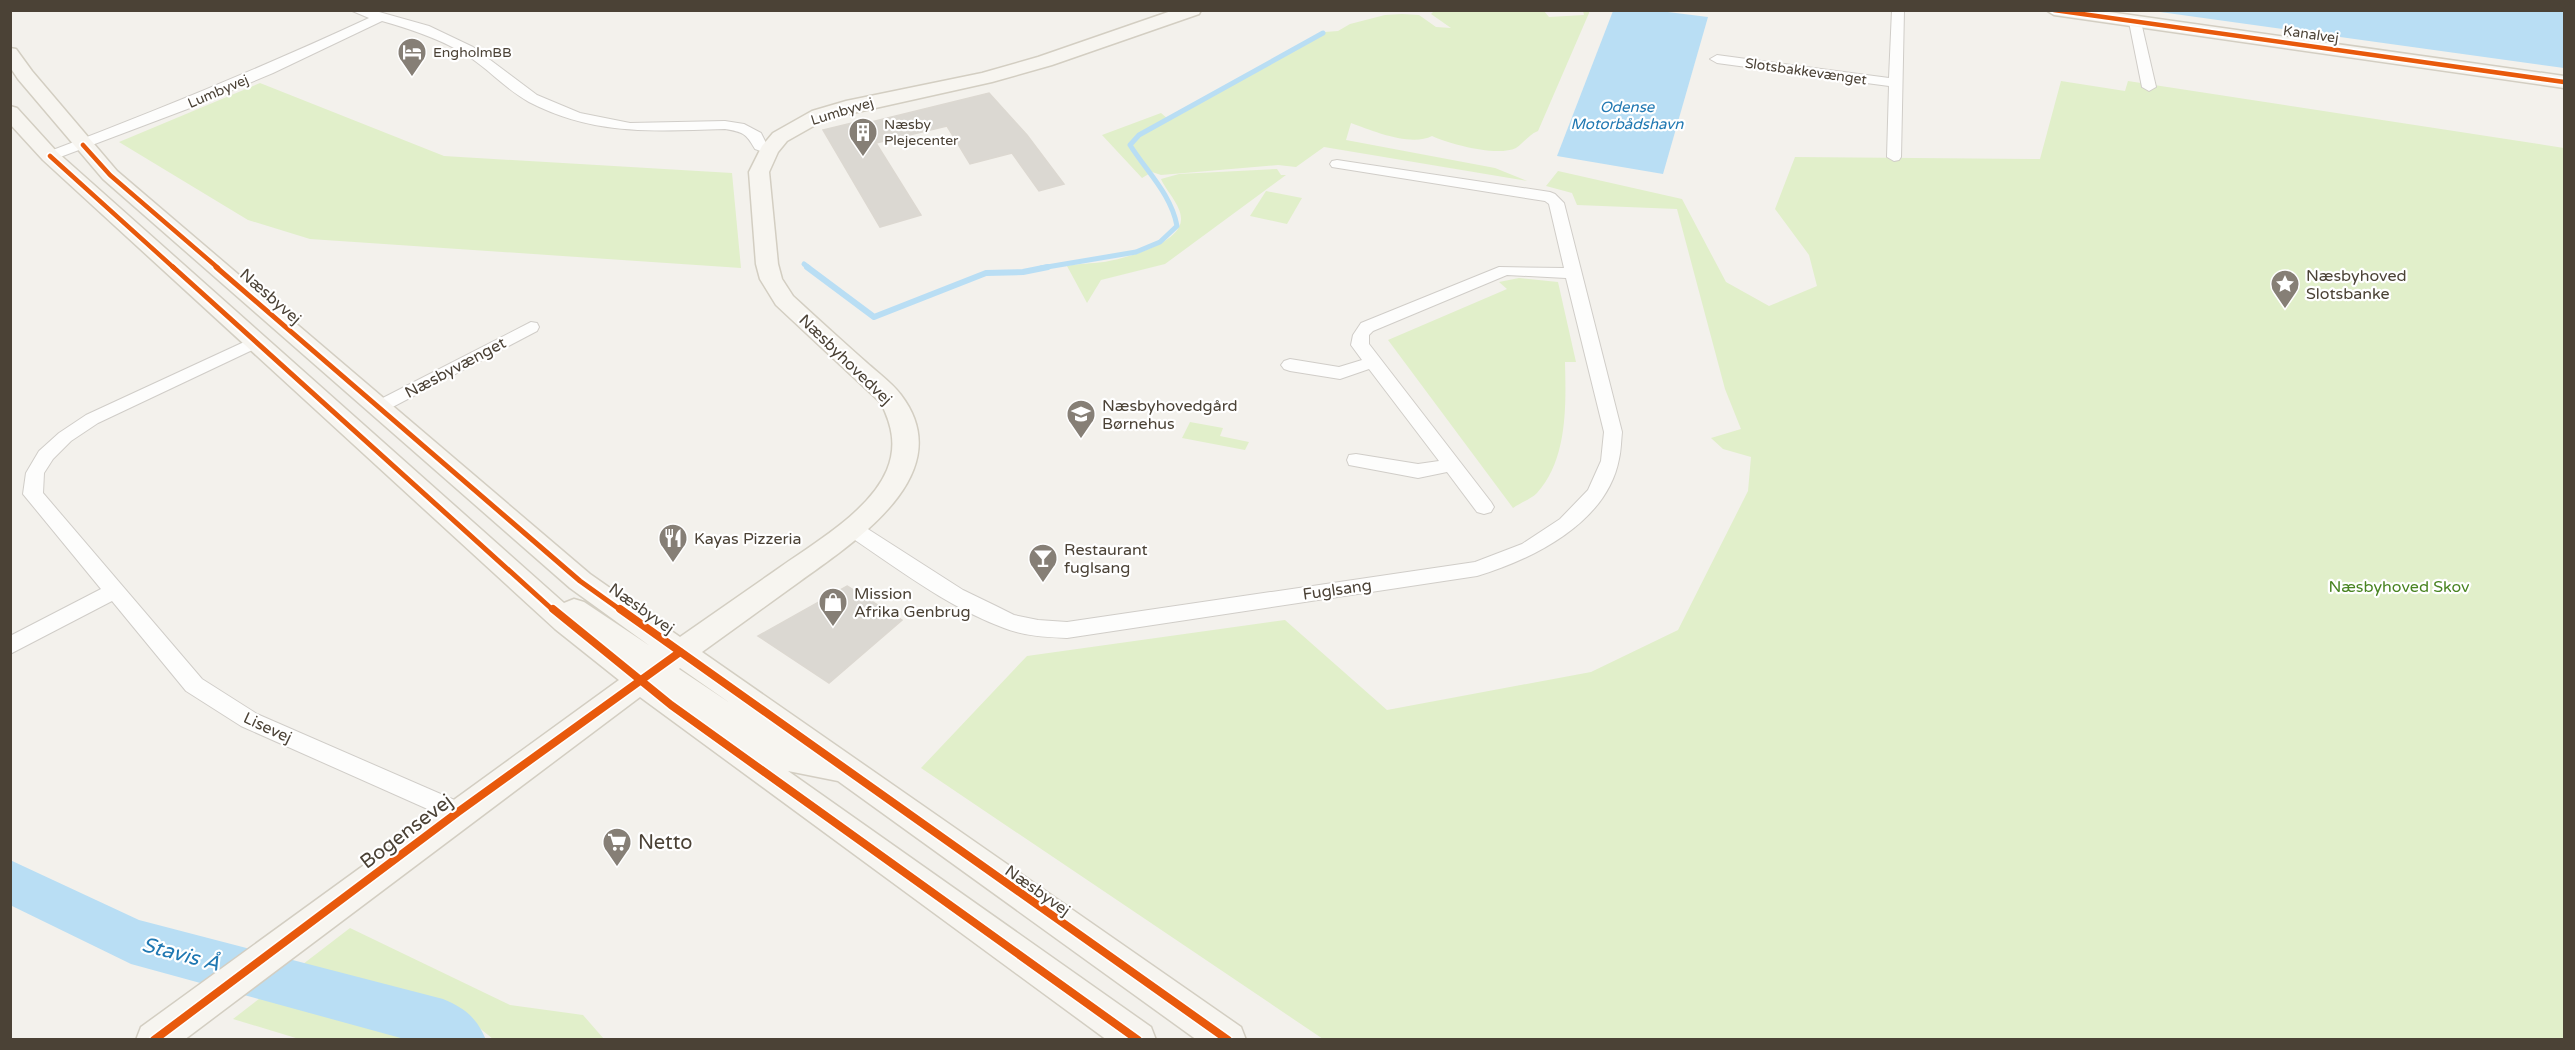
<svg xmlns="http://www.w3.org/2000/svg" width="2575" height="1050" viewBox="0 0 2575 1050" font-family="'Varela Round',sans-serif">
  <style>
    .green { fill: #e1efca }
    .water { fill: #b9def4 }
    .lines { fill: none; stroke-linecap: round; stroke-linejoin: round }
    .stream-far1 { stroke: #b9def4; stroke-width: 5 }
    .stream { stroke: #b9def4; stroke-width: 6 }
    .river { fill: #b9def4; fill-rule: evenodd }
    .building { fill: #dbd8d2; stroke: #dcd8d1; stroke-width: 1.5 }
    .street-casing { stroke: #d0cdc8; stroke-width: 2 }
    .secondary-casing { stroke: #d3cec2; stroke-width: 3 }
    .street { fill: #fdfdfc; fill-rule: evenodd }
    .secondary { fill: #f7f5f0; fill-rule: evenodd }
    .cycleway-far2-casing { stroke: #fff; stroke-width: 8 }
    .cycleway-far1-casing { stroke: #fff; stroke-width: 9 }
    .cycleway-casing { stroke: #fff; stroke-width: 11 }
    .cycleway-far2 { stroke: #e8590c; stroke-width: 4.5 }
    .cycleway-far1 { stroke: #e8590c; stroke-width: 5 }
    .cycleway { stroke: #e8590c; stroke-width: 8 }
    .labels { text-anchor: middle; stroke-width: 4.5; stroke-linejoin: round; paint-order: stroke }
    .far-street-label { font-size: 14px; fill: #4b4236; stroke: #fff }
    .far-poi-label { font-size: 14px; fill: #4b4236; stroke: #fff; text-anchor: start }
    .far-water-label { font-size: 15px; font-style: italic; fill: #2078b2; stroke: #fff }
    .poi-label { font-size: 16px; fill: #4b4236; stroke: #fff; text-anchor: start }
    .street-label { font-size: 16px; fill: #4b4236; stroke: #fff }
    .park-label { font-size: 16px; fill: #498422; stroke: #fff }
    .near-street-label { font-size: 20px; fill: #4b4236; stroke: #fff }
    .near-poi-label { font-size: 20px; fill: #4b4236; stroke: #fff; text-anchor: start }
    .near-water-label { font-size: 21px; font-style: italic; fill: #2078b2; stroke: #fff }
  </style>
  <rect width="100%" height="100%" fill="#f3f1ec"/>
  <!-- green -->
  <g class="green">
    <path d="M1435,10L1544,11L1549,17L1584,15L1583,11H1589V13L1538,131C1528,135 1524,143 1516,148C1497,157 1450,144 1432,136C1411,147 1373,131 1351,123L1346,140L1495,168L1527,181L1324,147L1296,167L1278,165L1161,175L1152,172L1142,178L1102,135L1161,113L1168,119L1325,32L1338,31L1350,24L1385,15L1402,14L1419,15L1436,27L1451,28L1431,14Z"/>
    <path d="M2061,81L2125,91L2128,81L2564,148V1039H1323L921,768L1027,656L1285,620L1387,710L1591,672L1678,630L1748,491L1751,457L1723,449L1711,438L1741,429L1725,389L1677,209L1577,205L1572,193L1546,186L1558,171L1682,199L1726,282L1769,306L1817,286L1809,255L1775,209L1795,157L2040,159Z"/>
    <path d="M260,83L444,156L732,173L741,268L310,239L248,220L119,142Z"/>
    <path d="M1277,169L1281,175H1286L1165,264L1101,280L1087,303L1067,266C1080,263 1091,264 1104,262C1123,259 1180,244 1181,220C1182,206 1166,191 1161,179L1179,174Z"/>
    <path d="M1266,191L1302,198L1287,224L1250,216Z"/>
    <path d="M1519,278L1558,282L1576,362H1565C1566,404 1568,459 1537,493C1531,499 1520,503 1513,508L1388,340L1507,289L1499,282Z"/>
    <path d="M1190,422L1223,428L1220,436L1249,442L1245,450L1182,438Z"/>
    <path d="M350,928L510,1005L583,1015L604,1039H493L472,1022L294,971Z"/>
    <path d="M264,995L422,1032L433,1039H299L233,1019Z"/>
  </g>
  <!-- water -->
  <g class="water">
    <path d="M2555,10L2564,12V68L2153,11Z"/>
    <path d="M1660,11L1708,17L1663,174L1557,156L1613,11Z"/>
  </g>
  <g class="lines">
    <!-- stream-far1 -->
    <g class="stream-far1">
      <path d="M804,264L809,268"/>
      <path d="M1041,268L1136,252L1160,242L1177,226C1171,194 1147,172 1130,145L1139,135L1323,33"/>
    </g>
    <!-- stream -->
    <path class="stream" d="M807,267L874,317L986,273L1023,272L1048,267"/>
    <!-- river -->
    <path class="river" d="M10,860L139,920L443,999C465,1008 477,1018 486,1040H408L131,964L10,905Z"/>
  </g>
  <!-- building -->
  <g class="building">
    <path d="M989,93L1027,135L1064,184L1039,191L1012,153L970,164L947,126L876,143L921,215L880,227L823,130L860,121L863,124Z"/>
    <path d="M847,586L902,620L829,683L758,636Z"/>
  </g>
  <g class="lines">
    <!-- street casing -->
    <g class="street-casing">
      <g id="street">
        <path d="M350,10H372L429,26L473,47L537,95L580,113L630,123L725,121L744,124L761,133L766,143L776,150L774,153L769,154L755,149C746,133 743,132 725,129C653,131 595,136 529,102C505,89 486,66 463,53C438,38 410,29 382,21L273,73L190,108L55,159H45L43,156L45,153C156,111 261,68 369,18Z"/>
        <path d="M1892,10H1904L1901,157L1899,160L1894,161L1887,157L1889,86L1717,63L1710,59L1717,55L1889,78Z"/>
        <path d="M2135,18L2141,22L2156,87L2149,91L2142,87L2129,22Z"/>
        <path d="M1337,160L1550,192L1555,194L1564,203L1622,432C1621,441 1621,451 1619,459C1607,523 1533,559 1477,576L1067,638C1046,637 1024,636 1004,628C947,607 896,567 846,534L843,529L846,524L853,522L860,524L963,590L996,606L1014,615L1038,620L1067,622L1475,562L1522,544L1560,519L1588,490L1601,461L1604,432L1566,278L1507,275L1373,331L1369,335V344L1491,502L1494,507L1491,512L1484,514L1477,512L1447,472L1418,478L1349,465L1347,460L1349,455L1356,454L1418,464L1439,461L1369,369L1340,379L1290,371L1284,369L1281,365L1284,361L1290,359L1339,367L1362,360L1351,345L1353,335L1361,323L1499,267L1564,268L1549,204L1545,201L1332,167L1330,164L1332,161Z"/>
        <path d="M531,322L537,323L539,327L537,331L385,411H373L370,407L373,403Z"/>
        <path d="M257,336L263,337L266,341L263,345L98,423L71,441L53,459L44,473L43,493L202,679L257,714L466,805L470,812L466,819L458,822L450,819L241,726L186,691L112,601L10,654V636L101,589L23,494L26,473L39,451L59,433L86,415Z"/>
      </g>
    </g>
    <!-- secondary casing -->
    <g class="secondary-casing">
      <g id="secondary">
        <path d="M1174,10H1201L1199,14L1052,65L992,82L826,119L787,141L778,152L769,172L778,264L782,279L793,296C817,318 842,341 867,363C878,373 892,383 901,395C961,474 854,542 799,582C767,605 734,629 702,652L1241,1027L1246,1040H1197L838,781L788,771L1151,1027L1156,1040H1107L640,697L184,1040H136L141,1027L619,680L555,629L43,160L10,124V106L17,108L57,152L564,603L574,599L584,602L650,646L570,588L103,179L18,79L10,67V48L16,49L32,71L117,171L590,574L680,637C713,614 746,591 779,568C814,543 870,511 887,470C897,446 892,425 881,403L776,305L760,279L756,264L749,172L762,146L773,133L812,111L846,101L982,73L1038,57ZM680,668L730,703L679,669Z"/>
        <path d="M2046,10H2095L2564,76V88L2054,15Z"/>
      </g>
    </g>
    <!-- street -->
    <use href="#street" class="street"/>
    <!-- secondary -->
    <use href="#secondary" class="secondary"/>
    <!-- cycleway-far2 casing -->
    <g class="cycleway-far2-casing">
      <g id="cycleway-far2">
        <path d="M2054,10L2564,82"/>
        <path d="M83,145L110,175L218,268"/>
        <path d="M50,156L174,268"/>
      </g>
    </g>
    <!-- cycleway-far1 casing -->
    <g class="cycleway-far1-casing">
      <g id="cycleway-far1">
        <path d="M173,267L554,611"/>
        <path d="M216,267L580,581L622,611"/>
      </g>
    </g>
    <!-- cycleway casing -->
    <g class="cycleway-casing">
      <g id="cycleway">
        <path d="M553,609L671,705L1138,1040"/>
        <path d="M620,609L1228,1040"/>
        <path d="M154,1040L458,812L680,652"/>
      </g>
    </g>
    <!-- cycleway-far2 -->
    <use href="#cycleway-far2" class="cycleway-far2"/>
    <!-- cycleway-far1 -->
    <use href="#cycleway-far1" class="cycleway-far1"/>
    <!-- cycleway -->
    <use href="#cycleway" class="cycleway"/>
  </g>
  <!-- icons -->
  <defs>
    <g id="hotel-pin" transform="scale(1.5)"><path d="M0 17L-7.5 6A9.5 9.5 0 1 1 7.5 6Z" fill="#867f76" stroke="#fff"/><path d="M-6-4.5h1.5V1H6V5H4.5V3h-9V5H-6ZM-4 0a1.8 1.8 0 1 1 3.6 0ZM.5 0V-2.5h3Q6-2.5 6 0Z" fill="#fff"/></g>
    <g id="building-pin" transform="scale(1.5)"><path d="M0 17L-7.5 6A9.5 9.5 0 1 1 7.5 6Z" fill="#867f76" stroke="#fff"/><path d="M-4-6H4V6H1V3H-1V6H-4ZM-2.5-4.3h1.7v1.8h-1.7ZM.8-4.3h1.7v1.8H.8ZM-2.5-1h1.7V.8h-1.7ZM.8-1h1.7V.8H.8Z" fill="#fff"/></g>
    <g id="sight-pin" transform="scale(1.5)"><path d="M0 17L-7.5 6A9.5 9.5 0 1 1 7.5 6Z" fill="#867f76" stroke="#fff"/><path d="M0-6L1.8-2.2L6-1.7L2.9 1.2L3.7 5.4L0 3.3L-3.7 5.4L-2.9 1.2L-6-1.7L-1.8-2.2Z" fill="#fff"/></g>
    <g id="school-pin" transform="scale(1.5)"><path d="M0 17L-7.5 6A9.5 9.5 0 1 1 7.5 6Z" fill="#867f76" stroke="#fff"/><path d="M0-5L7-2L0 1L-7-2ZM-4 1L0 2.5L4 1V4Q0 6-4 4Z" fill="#fff"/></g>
    <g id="restaurant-pin" transform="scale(1.5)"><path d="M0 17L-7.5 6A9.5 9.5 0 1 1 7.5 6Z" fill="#867f76" stroke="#fff"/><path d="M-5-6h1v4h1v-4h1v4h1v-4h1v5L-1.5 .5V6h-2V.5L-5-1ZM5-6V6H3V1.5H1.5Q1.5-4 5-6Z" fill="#fff"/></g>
    <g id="bar-pin" transform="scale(1.5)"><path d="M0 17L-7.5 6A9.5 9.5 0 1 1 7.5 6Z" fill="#867f76" stroke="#fff"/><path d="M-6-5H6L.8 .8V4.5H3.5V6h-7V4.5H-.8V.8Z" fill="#fff"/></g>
    <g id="shop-pin" transform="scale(1.5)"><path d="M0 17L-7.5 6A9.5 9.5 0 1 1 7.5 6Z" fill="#867f76" stroke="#fff"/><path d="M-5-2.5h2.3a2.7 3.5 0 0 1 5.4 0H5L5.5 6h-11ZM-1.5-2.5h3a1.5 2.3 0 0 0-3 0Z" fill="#fff"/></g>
    <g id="supermarket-pin" transform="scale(1.5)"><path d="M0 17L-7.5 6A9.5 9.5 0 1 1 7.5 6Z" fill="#867f76" stroke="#fff"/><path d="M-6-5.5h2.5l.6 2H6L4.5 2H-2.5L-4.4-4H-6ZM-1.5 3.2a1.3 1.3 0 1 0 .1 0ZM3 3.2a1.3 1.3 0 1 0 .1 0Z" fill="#fff"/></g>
  </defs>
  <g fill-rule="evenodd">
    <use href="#hotel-pin" x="412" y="52"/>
    <use href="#building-pin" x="863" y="132"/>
    <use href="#sight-pin" x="2285" y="284"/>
    <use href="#school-pin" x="1081" y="414"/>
    <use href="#restaurant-pin" x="673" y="538"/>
    <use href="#bar-pin" x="1043" y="558"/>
    <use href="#shop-pin" x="833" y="602"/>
    <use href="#supermarket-pin" x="617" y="842"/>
  </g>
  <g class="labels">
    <!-- far-street labels -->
    <g class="far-street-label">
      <text transform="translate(2311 34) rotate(8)" y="5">Kanalvej</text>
      <text transform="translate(1806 71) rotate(8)" y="5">Slotsbakkevænget</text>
      <text transform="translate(218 91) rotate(-23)" y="5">Lumbyvej</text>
      <text transform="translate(842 111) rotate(-17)" y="5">Lumbyvej</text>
    </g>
    <!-- far-poi labels -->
    <g class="far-poi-label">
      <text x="433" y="57">EngholmBB</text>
      <text x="884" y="129">Næsby<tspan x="884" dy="16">Plejecenter</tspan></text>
    </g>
    <!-- far-water labels -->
    <g class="far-water-label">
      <text x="1627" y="112">Odense<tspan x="1627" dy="17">Motorbådshavn</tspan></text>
    </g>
    <!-- poi labels -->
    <g class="poi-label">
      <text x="2306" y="281">Næsbyhoved<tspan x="2306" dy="18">Slotsbanke</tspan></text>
      <text x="1102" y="411">Næsbyhovedgård<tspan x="1102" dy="18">Børnehus</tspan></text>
      <text x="694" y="544">Kayas Pizzeria</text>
      <text x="1064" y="555">Restaurant<tspan x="1064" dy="18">fuglsang</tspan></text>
      <text x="854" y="599">Mission<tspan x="854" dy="18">Afrika Genbrug</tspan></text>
    </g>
    <!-- street labels -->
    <g class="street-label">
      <text transform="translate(271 296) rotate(41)" y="6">Næsbyvej</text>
      <text transform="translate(846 359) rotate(44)" y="6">Næsbyhovedvej</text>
      <text transform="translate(455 367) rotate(-28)" y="6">Næsbyvænget</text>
      <text transform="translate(1337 589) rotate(-8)" y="6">Fuglsang</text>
      <text transform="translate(642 608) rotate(35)" y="6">Næsbyvej</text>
      <text transform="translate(268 727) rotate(25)" y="6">Lisevej</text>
      <text transform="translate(1038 890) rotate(35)" y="6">Næsbyvej</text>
    </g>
    <!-- park labels -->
    <g class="park-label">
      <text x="2399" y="592">Næsbyhoved Skov</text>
    </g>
    <!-- near-street labels -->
    <g class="near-street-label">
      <text transform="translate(406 831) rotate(-37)" y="7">Bogensevej</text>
    </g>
    <!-- near-poi labels -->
    <g class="near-poi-label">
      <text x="638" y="849">Netto</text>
    </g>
    <!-- near-water labels -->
    <g class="near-water-label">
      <text transform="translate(181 954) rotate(15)" y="7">Stavis Å</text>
    </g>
  </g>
  <!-- border -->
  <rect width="2575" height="1050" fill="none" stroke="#4b4236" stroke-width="24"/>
</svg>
